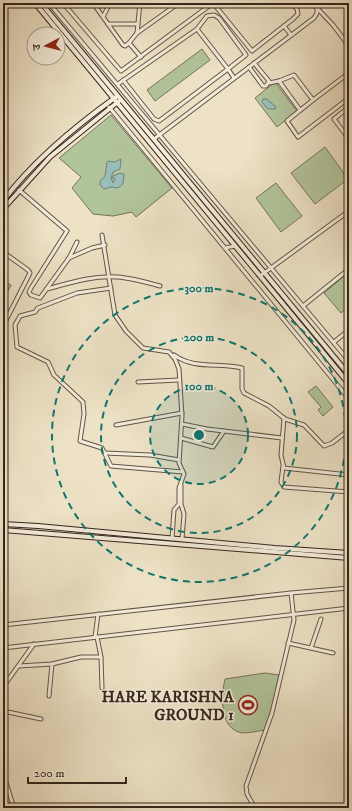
<svg xmlns="http://www.w3.org/2000/svg" width="352" height="811" viewBox="0 0 352 811" font-family="'IM FELL DW Pica','Noto Serif Devanagari',serif">
  <style>
    .green { fill: #b2c49a; stroke: #74745a }
    .water { fill: #9abdb9; stroke: #72807a }
    .lines { fill: none; stroke-linecap: round; stroke-linejoin: round }
    .street-casing { stroke: #635446; stroke-width: 5 }
    .secondary-casing { stroke: #35251b; stroke-width: 6 }
    .street { stroke: #f3ecda; stroke-width: 3 }
    .secondary { stroke: #f3ecda; stroke-width: 4 }
    .ring { fill: none; stroke: #0f766e; stroke-width: 2; stroke-dasharray: 7 5 }
    .labels { text-anchor: middle; stroke-width: 3; stroke-linejoin: round; paint-order: stroke }
    .poi-label { font-size: 16px; font-weight: bold; fill: #35251b; stroke: #f3ecda; text-anchor: end }
    .centre { fill: #0f766e; stroke: #f3ecda; stroke-width: 2 }
    .ring-label { font-size: 12px; text-anchor: middle; font-weight: bold; fill: #0f766e; stroke: #f3ecda; stroke-width: 3; stroke-linejoin: round; paint-order: stroke }
  </style>
  <rect width="100%" height="100%" fill="#ede2c6"/>
  <filter id="stains"><feTurbulence type="fractalNoise" baseFrequency=".005" numOctaves="4"/><feColorMatrix values="0 0 0 0 .2 0 0 0 0 .09 0 0 0 0 .02 0 0 0 .5 -.17"/></filter>
  <radialGradient id="worn" r=".72"><stop offset=".6" stop-color="#630" stop-opacity="0"/><stop offset="1" stop-color="#630" stop-opacity=".3"/></radialGradient>
  <!-- green -->
  <g class="green">
    <path d="M202,49L210,60L155,101L147,90Z"/>
    <path d="M275,82L297,111L277,127L255,98Z"/>
    <path d="M111,115L172,188L136,217L132,212L113,216L93,214L72,188L81,177L59,158Z"/>
    <path d="M325,147L348,179L315,204L291,173Z"/>
    <path d="M276,183L302,216L281,232L256,198Z"/>
    <path d="M349,272V306L341,313L324,293Z"/>
    <path d="M3,281L11,285L3,301Z"/>
    <path d="M316,386L333,407L323,416L318,410L321,407L308,392Z"/>
    <path d="M265,673L279,675L271,713L265,730C258,731 250,733 243,733C219,730 221,696 225,679Z"/>
  </g>
  <!-- water -->
  <g class="water">
    <path d="M263,99H267L276,107L275,109H268L262,102Z"/>
    <path d="M121,159L120,169L113,172L111,178L113,183L115,179L112,178L113,176L120,173L124,174L123,184L118,188L111,187L104,189L100,185V181L105,176L107,162L108,161L115,162Z"/>
  </g>
  <g class="lines">
    <!-- street casing -->
    <g class="street-casing">
      <g id="street">
        <path d="M49,3L349,361"/>
        <path d="M63,3L121,71L213,3"/>
        <path d="M93,3L123,45L125,46L129,43L141,57"/>
        <path d="M213,3L252,51L293,19L298,14L297,9L291,3"/>
        <path d="M317,8L333,25L349,46"/>
        <path d="M103,17L110,3"/>
        <path d="M108,24H138"/>
        <path d="M284,26L291,35"/>
        <path d="M137,33L179,3"/>
        <path d="M129,43L137,33L140,3"/>
        <path d="M249,67L263,86H266L269,81L254,63"/>
        <path d="M123,80L154,119L159,121L228,69L197,29"/>
        <path d="M279,81L300,110"/>
        <path d="M269,83L279,81L294,75L313,100L349,73"/>
        <path d="M118,84L197,29L207,16L214,15L219,18L246,55L228,69L234,78"/>
        <path d="M313,100L287,121L298,137L349,98"/>
        <path d="M109,107L349,399"/>
        <path d="M349,107L334,119L349,139"/>
        <path d="M154,139L314,18L317,13V8L311,3"/>
        <path d="M19,190L67,231L31,288L29,292L31,295L40,298L69,258L77,242"/>
        <path d="M102,235L115,315L126,331L143,348L169,352L175,359L179,369L182,416L179,463L184,474L179,488V504L174,510L172,538"/>
        <path d="M225,248L235,246"/>
        <path d="M3,252L28,270L30,273L3,326"/>
        <path d="M69,258L92,248L105,245"/>
        <path d="M260,276L349,211"/>
        <path d="M111,288L77,293L38,308L35,312L20,316L15,325L17,347L48,362L54,375L83,402L84,414L80,441L102,448L111,466L183,472"/>
        <path d="M47,289C69,283 94,275 117,277C132,278 146,282 160,286"/>
        <path d="M303,306L349,269"/>
        <path d="M334,342L349,330"/>
        <path d="M174,355C195,370 219,362 242,368V389L244,393L269,406L285,419L304,425L324,446L332,443L349,430"/>
        <path d="M138,382L179,380"/>
        <path d="M284,418L281,455L284,468L349,475"/>
        <path d="M182,424L207,429L282,438"/>
        <path d="M116,425L182,413"/>
        <path d="M181,438L213,447L224,431"/>
        <path d="M105,453L150,455L179,460"/>
        <path d="M283,466L281,482L284,487L349,492"/>
        <path d="M181,485V504L184,514L182,539"/>
        <path d="M3,625L291,593L349,588"/>
        <path d="M95,637L98,614"/>
        <path d="M97,637L101,657L102,688"/>
        <path d="M288,643L333,653"/>
        <path d="M3,648L349,608"/>
        <path d="M311,648L321,619"/>
        <path d="M19,666L52,664L81,657H101"/>
        <path d="M3,687L34,644"/>
        <path d="M49,696L52,664"/>
        <path d="M3,711L41,719"/>
        <path d="M3,773L14,808"/>
        <path d="M255,808L247,794L246,786L272,713L294,620L291,593"/>
      </g>
    </g>
    <!-- secondary casing -->
    <g class="secondary-casing">
      <g id="secondary">
        <path d="M35,3L349,384"/>
        <path d="M41,3L349,375"/>
        <path d="M3,201C34,160 74,127 116,97"/>
        <path d="M3,209L50,157L119,101"/>
        <path d="M3,524L38,526L275,548L349,553"/>
        <path d="M3,530L349,558"/>
      </g>
    </g>
    <!-- street -->
    <use href="#street" class="street"/>
    <!-- secondary -->
    <use href="#secondary" class="secondary"/>
  </g>
  <!-- distance rings -->
  <circle cx="199" cy="435" r="49" fill="#0f766e" fill-opacity=".12"/>
  <g class="ring">
    <circle cx="199" cy="435" r="49"/>
    <circle cx="199" cy="435" r="98"/>
    <circle cx="199" cy="435" r="147"/>
  </g>
  <!-- icons -->
  <defs>
    <g id="stadium-ring" transform="scale(1)"><circle r="9.5" fill="#f3ecda" stroke="#8f2418" stroke-width="1.5"/><path d="M0-5a6.5 5 0 1 0 0 10a6.5 5 0 1 0 0-10ZM-3.5-1.8h7v3.6h-7Z" fill="#8f2418"/></g>
  </defs>
  <g fill-rule="evenodd">
    <use href="#stadium-ring" x="248" y="705"/>
  </g>
  <g class="labels">
    <!-- poi labels -->
    <g class="poi-label">
      <text x="234" y="702">HARE KARISHNA<tspan x="234" dy="18">GROUND 1</tspan></text>
    </g>
  </g>
  <circle cx="199" cy="435" r="6" class="centre"/>
  <g class="ring-label">
    <text x="199" y="292">300 m</text>
    <text x="199" y="341">200 m</text>
    <text x="199" y="390">100 m</text>
  </g>
  <!-- margin -->
  <rect width="352" height="811" fill="none" stroke="#ede2c6" stroke-width="16"/>
  <rect x="4" y="4" width="344" height="803" fill="none" stroke="#35251b" stroke-width="2"/>
  <rect x="8" y="8" width="336" height="795" fill="none" stroke="#35251b"/>
  <!-- north arrow -->
  <g transform="translate(46 46) rotate(263)"><circle r="19" fill="#f3ecda" stroke="#a79c8e"/>
  <path d="M0-3L7 15L0 10L-7 15Z" fill="#8f2418"/>
  <text y="-6" font-size="11" font-weight="bold" text-anchor="middle" fill="#35251b">उ</text>
  </g>
  <!-- scale -->
  <path d="M28 777v6h98v-6" fill="none" stroke="#35251b" stroke-width="2"/>
  <text x="34" y="777" font-size="12" fill="#35251b" stroke="#f3ecda" stroke-width="3" paint-order="stroke">200 m</text>
  <rect width="100%" height="100%" filter="url(#stains)"/>
  <rect width="100%" height="100%" fill="url(#worn)"/>
</svg>
